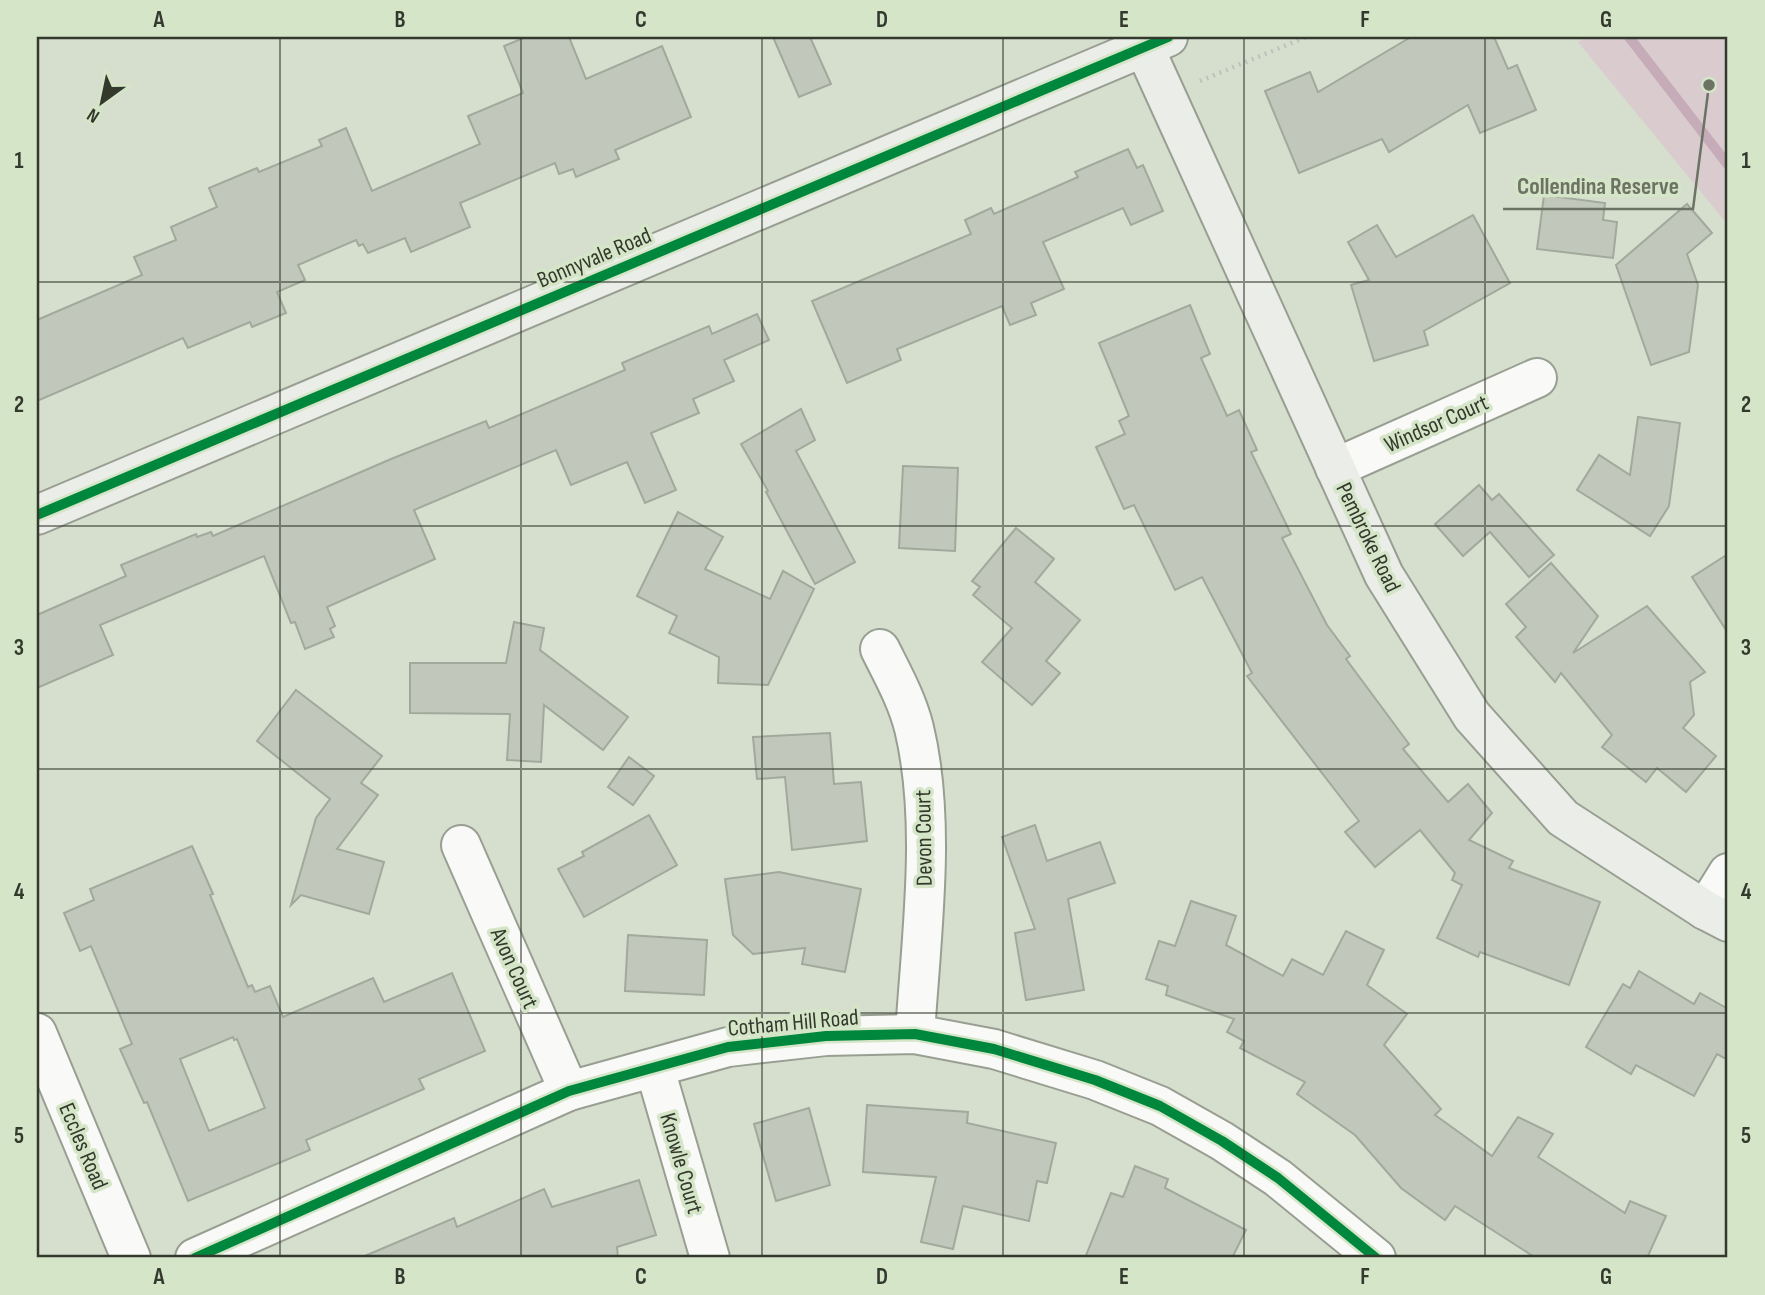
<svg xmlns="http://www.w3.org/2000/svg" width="1765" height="1295" viewBox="0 0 1765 1295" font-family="'Sofia Sans Condensed',sans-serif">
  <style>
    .green { fill: #dacbcf }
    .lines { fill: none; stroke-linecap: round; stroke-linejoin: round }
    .stream { stroke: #c6acb8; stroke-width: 10 }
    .building { fill: #c1c8bb; stroke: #a2a99c; stroke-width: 2; fill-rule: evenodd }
    .street-casing { stroke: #989f92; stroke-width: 42 }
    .secondary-casing { stroke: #989f92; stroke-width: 42 }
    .path { stroke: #bfc2bc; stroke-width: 4.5; stroke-dasharray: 2 5; stroke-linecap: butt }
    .street { stroke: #f9faf8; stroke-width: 38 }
    .secondary { stroke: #ebede8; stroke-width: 38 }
    .cycleway-casing { stroke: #d5e5c8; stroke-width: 15 }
    .cycleway { stroke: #00873e; stroke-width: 10 }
    .grid { fill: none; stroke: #33392d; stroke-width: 2; stroke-opacity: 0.55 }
    .labels { text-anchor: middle; stroke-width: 7; stroke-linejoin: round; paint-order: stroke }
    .street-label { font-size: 23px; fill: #33392d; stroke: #d5e5c8 }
    .leader { fill: none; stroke: #6c7365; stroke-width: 2.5 }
    .callout-dot { fill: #6c7365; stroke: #d5e5c8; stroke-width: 2.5 }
    .callout-label { font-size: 24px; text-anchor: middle; font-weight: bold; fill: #6c7365; stroke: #d5e5c8; stroke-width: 7; stroke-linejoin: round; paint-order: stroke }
    .neatline { fill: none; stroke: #33392d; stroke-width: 2.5 }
    .grid-label { font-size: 23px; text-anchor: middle; font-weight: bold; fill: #33392d }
  </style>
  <rect width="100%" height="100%" fill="#d6dfce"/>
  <!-- green -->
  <path class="green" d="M1587,37H1728V225L1578,42Z"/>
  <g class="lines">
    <!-- stream -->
    <path class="stream" d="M1629,37L1728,165"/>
  </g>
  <!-- building -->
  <g class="building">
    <path d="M526,37H569L586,79L662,46L691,117L615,150L619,159L576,177L573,169L559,174L555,163L460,203L470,227L411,252L405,238L368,253L363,244L359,246L356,240L298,265L305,280L277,292L286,313L252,327L250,322L188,348L183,338L37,401V320L142,275L134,257L176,240L171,227L217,207L209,188L257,168L259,172L322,146L319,140L346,128L372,191L480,144L468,116L523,93L504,46Z"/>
    <path d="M773,37H810L831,84L799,97Z"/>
    <path d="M1411,37H1494L1508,69L1517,65L1536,110L1480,133L1468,105L1389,152L1382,139L1299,173L1265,91L1310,72L1318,92Z"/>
    <path d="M1128,149L1137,168L1143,165L1163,211L1131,225L1123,208L1043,242L1064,289L1031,303L1036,315L1010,325L1002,306L897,349L901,360L847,383L812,301L971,234L965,220L991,208L994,214L1078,177L1075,172Z"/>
    <path d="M1544,195L1605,203L1603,220L1617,222L1613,258L1537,249Z"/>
    <path d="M1687,204L1712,233L1687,254L1698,285L1689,352L1651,365L1616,265Z"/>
    <path d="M1473,215L1510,283L1424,331L1428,345L1374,361L1351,285L1369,280L1348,242L1377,225L1396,257Z"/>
    <path d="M1190,305L1210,354L1201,358L1227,416L1239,410L1257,450L1251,452L1291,534L1282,538L1327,625L1350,656L1346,659L1409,744L1403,749L1448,802L1468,784L1492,813L1469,840L1513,861L1509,868L1600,902L1569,985L1480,952L1478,957L1437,938L1462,885L1452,880L1455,873L1420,830L1375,867L1345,832L1359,821L1247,676L1252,673L1202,577L1175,590L1134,505L1124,509L1096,447L1125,434L1119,421L1129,416L1099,343Z"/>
    <path d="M757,314L769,340L724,360L734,381L693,399L699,413L651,433L676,490L645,503L627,462L571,485L556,450L414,510L435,559L327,607L335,626L330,629L334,637L305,649L295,622L291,623L264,556L100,625L113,655L37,688V615L126,576L121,565L196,534L197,537L211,532L213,536L391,459L486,421L489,428L625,370L622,363L709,326L712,334Z"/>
    <path d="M801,409L815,440L796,451L855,562L815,584L766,492L768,491L741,444Z"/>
    <path d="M1638,417L1680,423L1669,506L1650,536L1577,490L1599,455L1630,475Z"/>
    <path d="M903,466L958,468L955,551L899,548Z"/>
    <path d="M1479,485L1492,500L1499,494L1554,555L1529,577L1490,532L1463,556L1435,524Z"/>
    <path d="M678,512L723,537L705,569L770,599L783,571L814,589L768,685L718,683L719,657L669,633L677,616L637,596Z"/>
    <path d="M1016,528L1054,559L1035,582L1080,620L1046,661L1060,673L1032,705L982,662L1012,628L973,595L980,587L972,581Z"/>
    <path d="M1728,554V633L1692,577Z"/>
    <path d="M1551,563L1598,616L1573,653L1647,606L1705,672L1690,682L1694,715L1683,728L1716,756L1686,792L1657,768L1646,782L1602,747L1612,735L1561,673L1555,682L1516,637L1526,627L1506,604Z"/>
    <path d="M514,622L544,628L540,650L628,717L603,750L544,705L541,762L507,760L510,714L410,713V663H506Z"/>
    <path d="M296,690L382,756L361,783L378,795L337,849L384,862L369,914L301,895L291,905L316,818L330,799L257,741Z"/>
    <path d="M830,733L834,784L861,782L867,841L792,850L785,777L757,779L753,737Z"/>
    <path d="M629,757L654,776L633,805L608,787Z"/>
    <path d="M649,815L677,865L584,917L558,869L584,856L582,852Z"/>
    <path d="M1035,825L1047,861L1100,842L1115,883L1068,899L1084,990L1026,1000L1015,933L1035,929L1002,837Z"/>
    <path d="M192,846L213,894L210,895L248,987L252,985L255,992L270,986L283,1017L373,978L384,1002L452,973L485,1051L419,1079L424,1089L306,1140L310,1150L188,1201L147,1102L144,1103L120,1049L132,1044L91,946L80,951L64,913L94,900L90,889ZM233,1037L234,1040L237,1039L265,1108L209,1131L180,1059Z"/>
    <path d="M779,872L861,889L845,972L802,964L805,948L753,954L733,935L725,879Z"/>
    <path d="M1191,901L1236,916L1226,945L1283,976L1292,959L1323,975L1346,931L1384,950L1367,985L1407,1014L1384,1045L1441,1109L1435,1115L1492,1156L1518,1117L1553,1134L1538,1157L1625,1213L1630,1201L1666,1216L1647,1258H1536L1455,1206L1445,1220L1401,1188L1355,1135L1297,1094L1305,1082L1240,1048L1244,1041L1227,1032L1234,1019L1166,995L1168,986L1146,979L1159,941L1175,946Z"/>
    <path d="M628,935L707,940L704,995L625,991Z"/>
    <path d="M1639,971L1694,1004L1700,993L1728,1009V1060L1717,1054L1694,1096L1636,1065L1631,1074L1586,1047L1623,984L1630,988Z"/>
    <path d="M867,1105L968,1112L967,1123L1056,1143L1047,1183L1037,1181L1029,1221L963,1206L953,1249L921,1242L936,1177L863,1172Z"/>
    <path d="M809,1108L830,1185L776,1201L754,1124Z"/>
    <path d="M1135,1166L1168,1179L1165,1188L1246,1230L1232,1258H1085L1111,1193L1123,1197Z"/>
    <path d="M639,1180L656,1235L617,1247L618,1258H360L454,1218L457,1227L544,1189L552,1207Z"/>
  </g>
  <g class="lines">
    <!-- street casing -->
    <g class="street-casing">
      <g id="street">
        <path d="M1335,468L1537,378"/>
        <path d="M880,649C893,675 907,700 914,728C937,823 921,937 915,1034"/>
        <path d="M461,845L569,1091"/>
        <path d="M1705,910L1728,873"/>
        <path d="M37,1033L131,1258"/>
        <path d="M655,1069L710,1258"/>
        <path d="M195,1258L569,1091L728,1047L826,1036L915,1034L994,1049L1095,1080L1160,1106L1222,1141L1278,1178L1376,1258"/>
      </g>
    </g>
    <!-- secondary casing -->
    <g class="secondary-casing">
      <g id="secondary">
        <path d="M1144,47L1384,575L1472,716L1563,818L1705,910L1728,922"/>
        <path d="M37,515L1168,37"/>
      </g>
    </g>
    <!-- path -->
    <path class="path" d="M1200,81L1306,37"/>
    <!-- street -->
    <use href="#street" class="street"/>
    <!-- secondary -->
    <use href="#secondary" class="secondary"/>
    <!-- cycleway casing -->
    <g class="cycleway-casing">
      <g id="cycleway">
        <path d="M37,515L1168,37"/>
        <path d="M195,1258L569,1091L728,1047L826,1036L915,1034L994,1049L1095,1080L1160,1106L1222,1141L1278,1178L1376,1258"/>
      </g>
    </g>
    <!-- cycleway -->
    <use href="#cycleway" class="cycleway"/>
  </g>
  <!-- grid -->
  <path class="grid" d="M280,37V1258M521,37V1258M762,37V1258M1003,37V1258M1244,37V1258M1485,37V1258M37,282H1728M37,526H1728M37,769H1728M37,1013H1728"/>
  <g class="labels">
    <!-- street labels -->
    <g class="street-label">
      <text transform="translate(594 257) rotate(-23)" y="8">Bonnyvale Road</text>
      <text transform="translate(1436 423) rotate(-24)" y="8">Windsor Court</text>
      <text transform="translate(1369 537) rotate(64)" y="8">Pembroke Road</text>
      <text transform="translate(923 838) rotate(-91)" y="8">Devon Court</text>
      <text transform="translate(515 968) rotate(66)" y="8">Avon Court</text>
      <text transform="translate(793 1022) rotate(-5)" y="8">Cotham Hill Road</text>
      <text transform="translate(84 1146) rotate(67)" y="8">Eccles Road</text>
      <text transform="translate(682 1163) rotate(74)" y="8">Knowle Court</text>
    </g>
  </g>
  <!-- callouts -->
  <path class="leader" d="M1709 85L1693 209H1503"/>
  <circle class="callout-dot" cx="1709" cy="85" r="7"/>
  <g class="callout-label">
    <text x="1598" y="194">Collendina Reserve</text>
  </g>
  <!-- border -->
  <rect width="1765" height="1295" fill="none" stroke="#d5e5c8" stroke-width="77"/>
  <!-- north arrow -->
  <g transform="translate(102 102) rotate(213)" stroke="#d5e5c8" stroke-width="5" paint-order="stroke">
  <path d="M0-5L12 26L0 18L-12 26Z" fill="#33392d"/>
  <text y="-10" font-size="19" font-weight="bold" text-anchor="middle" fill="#33392d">N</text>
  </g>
  <rect x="38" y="38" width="1688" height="1218" class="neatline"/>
  <g class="grid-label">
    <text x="159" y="27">A</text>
    <text x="400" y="27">B</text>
    <text x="641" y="27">C</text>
    <text x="882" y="27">D</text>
    <text x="1124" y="27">E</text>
    <text x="1365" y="27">F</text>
    <text x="1606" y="27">G</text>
    <text x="19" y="168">1</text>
    <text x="1746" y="168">1</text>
    <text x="19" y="412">2</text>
    <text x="1746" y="412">2</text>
    <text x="19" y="655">3</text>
    <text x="1746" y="655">3</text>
    <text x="19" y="899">4</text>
    <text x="1746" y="899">4</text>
    <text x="19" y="1143">5</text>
    <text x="1746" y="1143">5</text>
    <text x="159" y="1284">A</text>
    <text x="400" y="1284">B</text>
    <text x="641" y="1284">C</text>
    <text x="882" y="1284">D</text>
    <text x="1124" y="1284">E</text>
    <text x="1365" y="1284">F</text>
    <text x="1606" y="1284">G</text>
  </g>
</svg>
